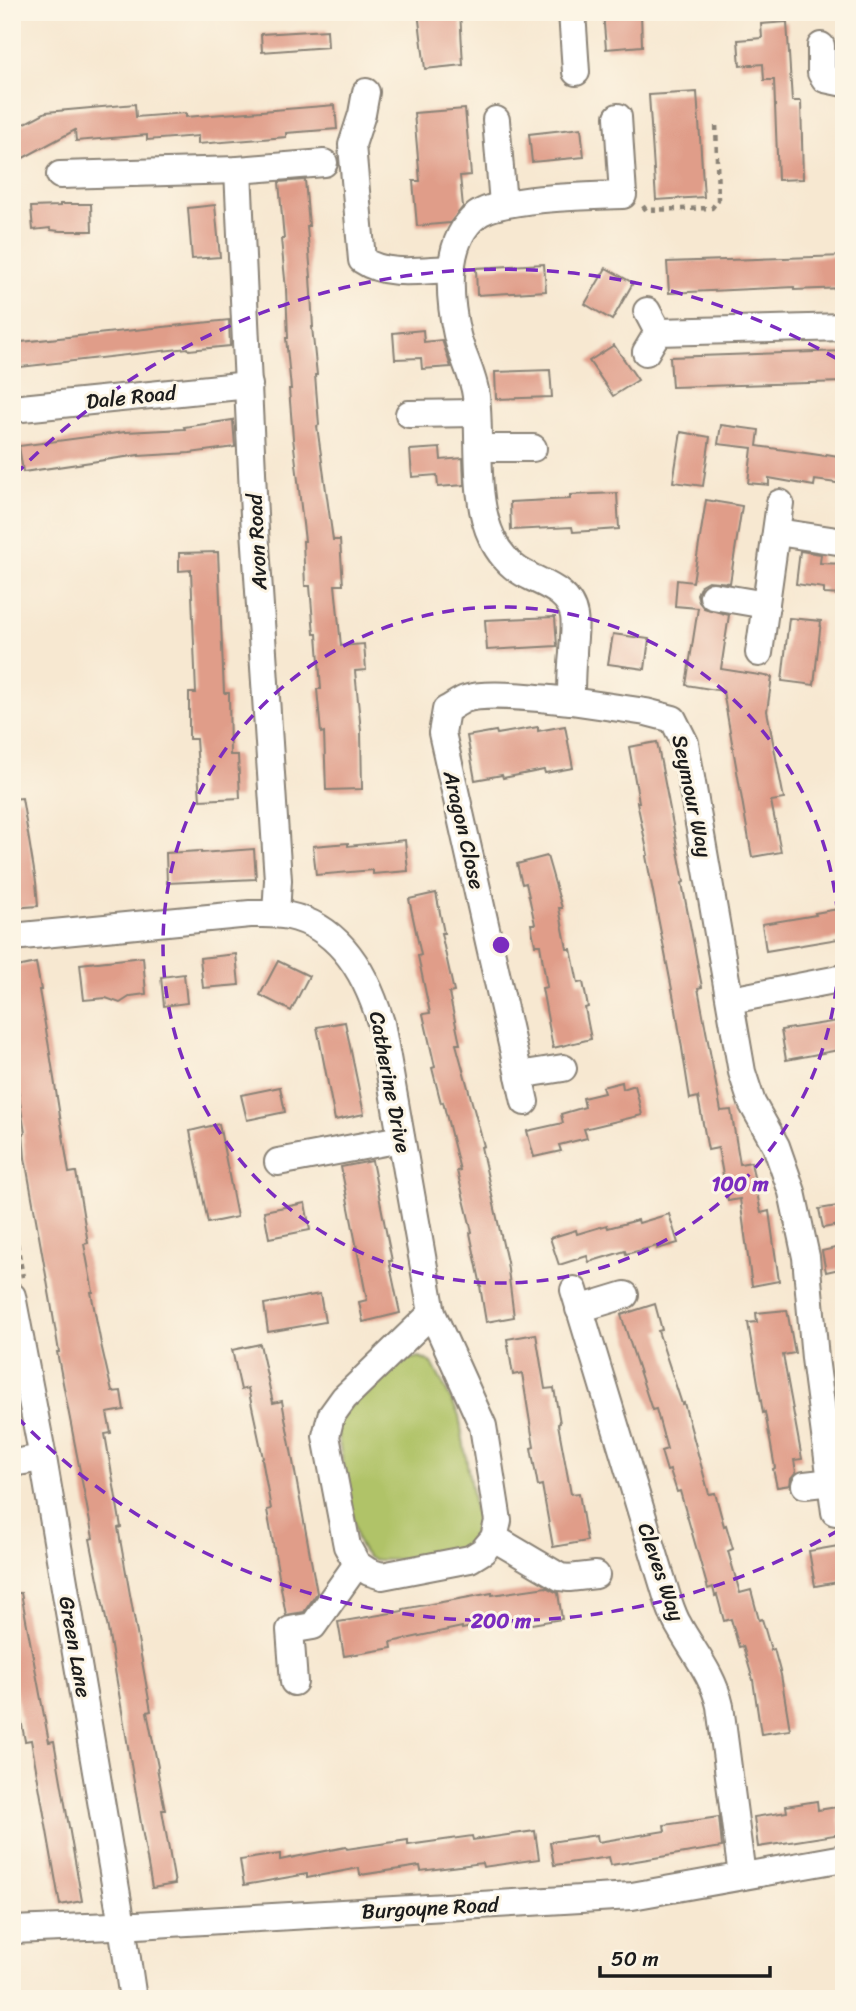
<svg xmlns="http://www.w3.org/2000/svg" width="856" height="2011" viewBox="0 0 856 2011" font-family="Sriracha,sans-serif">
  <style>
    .green { fill: #b0c367; stroke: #667042; stroke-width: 2 }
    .building { fill: #e09d89 }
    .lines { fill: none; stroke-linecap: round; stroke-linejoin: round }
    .minor-casing { stroke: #8a8276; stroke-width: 30 }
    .path { stroke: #8a8276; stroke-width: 4.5; stroke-dasharray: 5 5; stroke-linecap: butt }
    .minor { stroke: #fff; stroke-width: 26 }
    .ring { fill: none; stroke: #7b2cbf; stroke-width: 3.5; stroke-dasharray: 12 9 }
    .labels { text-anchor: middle; stroke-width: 6; stroke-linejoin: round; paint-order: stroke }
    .street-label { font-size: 21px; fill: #1c1c1c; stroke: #fcf5e5 }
    .centre { fill: #7b2cbf; stroke: #fcf5e5; stroke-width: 3.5 }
    .ring-label { font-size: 21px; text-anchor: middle; font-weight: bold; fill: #7b2cbf; stroke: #fcf5e5; stroke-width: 6; stroke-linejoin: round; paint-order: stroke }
  </style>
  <rect width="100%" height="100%" fill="#fcf5e5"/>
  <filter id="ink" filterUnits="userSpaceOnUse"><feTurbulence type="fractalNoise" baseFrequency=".0143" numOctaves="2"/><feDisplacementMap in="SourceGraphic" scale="14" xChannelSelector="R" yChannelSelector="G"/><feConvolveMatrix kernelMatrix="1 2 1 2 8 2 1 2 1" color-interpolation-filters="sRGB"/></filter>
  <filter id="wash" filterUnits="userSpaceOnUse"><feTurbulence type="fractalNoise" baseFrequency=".00686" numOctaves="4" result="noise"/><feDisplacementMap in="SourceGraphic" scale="28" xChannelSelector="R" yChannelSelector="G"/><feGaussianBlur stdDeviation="1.57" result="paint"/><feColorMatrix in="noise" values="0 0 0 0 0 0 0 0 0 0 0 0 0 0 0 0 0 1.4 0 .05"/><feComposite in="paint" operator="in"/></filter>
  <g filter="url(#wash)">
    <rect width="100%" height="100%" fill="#f7e8d1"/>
    <!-- green -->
    <path class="green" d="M420,1357L432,1363L459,1415L477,1524C474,1534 469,1545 458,1550C446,1555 379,1564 369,1558C363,1554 360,1546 357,1540L336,1426L340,1415L404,1360Z"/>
    <g id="blocks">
      <!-- building -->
      <g class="building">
        <path d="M418,12H460L463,65L425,69Z"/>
        <path d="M603,12H641L642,46L606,49Z"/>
        <path d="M787,22L792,101H801L803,179L778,180L774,80H764L763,64L740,66L738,40L762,38L761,24Z"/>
        <path d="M327,30L328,47L262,52L261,34Z"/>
        <path d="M697,92L704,197L656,200L649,95Z"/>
        <path d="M135,104L136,117L186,113V117L335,105L337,129L286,133V137L198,144V136L147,140V135L76,141L75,130L12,164V130L46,112Z"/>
        <path d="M465,109L471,175L460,176L463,207L450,223L417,226L413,181H420L414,113Z"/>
        <path d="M581,128L584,157L532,162L529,134Z"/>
        <path d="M305,180L309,226H307L311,277H310L313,327H312L317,375H315L319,425L317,426L333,540H340L343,585H335L341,646L364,644L366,670L355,671L361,731L362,789L326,790L324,732L321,733L317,689H321L317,634H314L310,586H305L303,541H305L293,438L289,389H291L286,338H288L286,289L281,239H284L279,182Z"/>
        <path d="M60,204H91L92,231H60L51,230L50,228L33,230L31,207L60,206Z"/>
        <path d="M215,205L220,257L192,259L188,208Z"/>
        <path d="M844,256V288L794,290V287L669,293L667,262Z"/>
        <path d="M544,264L546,291L477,295L476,268Z"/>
        <path d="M606,268L633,283L612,320L585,304Z"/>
        <path d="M229,320L230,346L189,350L188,348L12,368V343Z"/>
        <path d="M423,330L424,342L442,340L451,367L422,369L421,358L395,359L393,333Z"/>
        <path d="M614,345L638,380L613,396L589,361Z"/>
        <path d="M844,351V382L672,387L670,357Z"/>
        <path d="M550,370L552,397L496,399L495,372Z"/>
        <path d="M233,420L235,447L190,453L139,456V455L23,472L19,446L125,432L185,429L184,427Z"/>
        <path d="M721,425L759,430L757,446L826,456V454L844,457V484L815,480L814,486L769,478V485L748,483L752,448L718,444Z"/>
        <path d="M681,432L710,437L703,486L673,482Z"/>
        <path d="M440,448L441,460L463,458L464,485L438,487L437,475L412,477L410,450Z"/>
        <path d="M617,493L619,529L573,532L572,527L511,530L510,502L570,499V495Z"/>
        <path d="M706,500L742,506L730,583L708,581L701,585L697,594L699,602L704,608L729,615L721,669L772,677L767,711L784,799L771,801L781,852L752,857L723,691L686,685L698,608L675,606L677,580L693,582Z"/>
        <path d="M800,551L821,554L820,563L844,564V595L824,594V588L796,584Z"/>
        <path d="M218,552L224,693H229L230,755H238L240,798L200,800L196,739H189V693H196L191,570L179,571V553Z"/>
        <path d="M555,617L557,646L487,650L485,620Z"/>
        <path d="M789,618L821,621L814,685L782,681Z"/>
        <path d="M613,634L649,639L645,669L608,664Z"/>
        <path d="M565,726L573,768L545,773L544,770L503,778L502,775L475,780L467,736L496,731L497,734L538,727V731Z"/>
        <path d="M657,742L684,882L682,883L702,987L698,988L721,1111L731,1110L740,1164L751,1162L761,1213L769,1211L779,1281L752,1286L740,1199L728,1201L718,1148L708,1150L698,1097L690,1099L676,1010L646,856L648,855L637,802H639L629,747Z"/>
        <path d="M22,798L36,882L38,906L12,908V799Z"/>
        <path d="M405,840L408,871L373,874V870L316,875L313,846L348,843V846Z"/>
        <path d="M254,849L256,879L167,883L166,853L201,851V853Z"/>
        <path d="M547,856L562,908H559L567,949H571L578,983L583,982L588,1007L585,1008L591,1039L553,1048L542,988L547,987L540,945H535L531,924H535L526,883L522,884L517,864Z"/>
        <path d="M436,893L444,933H441L454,992L449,993L460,1044H456L484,1146L481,1147L507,1262L514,1317L486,1322L480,1286H481L470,1233L472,1232L457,1171L460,1170L443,1102L441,1103L432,1068L435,1067L423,1014L430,1013L418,956L421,955L409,899Z"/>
        <path d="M844,908V938L766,951L762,924L816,915L815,913Z"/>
        <path d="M236,954L239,985L203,988L200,958Z"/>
        <path d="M143,957L146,994L131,996L120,1003L106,998L84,1000L80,964Z"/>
        <path d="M278,961L309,976L291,1011L260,995Z"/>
        <path d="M36,963L41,990H39L49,1047L69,1173L76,1172L88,1243L84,1244L93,1292H91L101,1344L112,1392L121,1391L124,1410L107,1413L111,1433L105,1434L121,1527L118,1528L151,1711L147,1712L158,1767L157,1768L165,1810H162L175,1884L152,1888L108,1629L90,1539L93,1538L57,1352H59L51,1303L25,1158L23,1133H25L13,1059H16L12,1041V968Z"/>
        <path d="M184,974L187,1003L164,1006L161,977Z"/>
        <path d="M844,1020V1049L786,1060L781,1030Z"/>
        <path d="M345,1022L364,1114L335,1120L317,1027Z"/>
        <path d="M622,1082L623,1089L635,1085L642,1115L584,1129L587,1138L559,1145L561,1151L534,1157L527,1131L563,1123L561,1114L585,1107L583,1098L604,1093L602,1087Z"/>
        <path d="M280,1087L285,1112L247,1120L241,1095Z"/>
        <path d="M219,1124L237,1217L208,1223L190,1131Z"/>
        <path d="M372,1161L392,1261H389L400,1313L363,1322L359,1302L367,1300L341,1167Z"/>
        <path d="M305,1203L310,1230L269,1238L264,1211Z"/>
        <path d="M844,1205V1224L823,1228L819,1209Z"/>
        <path d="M669,1214L678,1243L657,1249V1246L626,1254L625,1251L589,1262L587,1256L559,1265L550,1238L576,1230L577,1234L607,1225L608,1228L638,1220L639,1223Z"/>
        <path d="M844,1246V1268L826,1272L822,1251Z"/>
        <path d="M320,1294L325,1322L268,1332L264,1304Z"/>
        <path d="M655,1304L662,1330L658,1331L682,1404L684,1403L709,1494L715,1493L724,1526L726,1525L733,1549L728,1551L740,1593L751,1590L759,1620L762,1619L771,1650L774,1649L781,1675L790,1730L761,1734L753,1680L743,1646L739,1647L731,1619L724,1621L717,1595L715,1596L713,1587L708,1589L680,1491L677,1492L670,1470L667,1471L661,1451L667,1449L656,1409L652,1410L621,1315Z"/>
        <path d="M787,1310L795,1353L783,1355L802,1459L794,1460L796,1472L791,1478L790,1485L777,1487L773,1469L775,1468L765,1412L763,1413L748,1323L757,1322L756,1313Z"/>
        <path d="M536,1334L545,1389L554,1388L560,1423L558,1424L571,1494L579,1493L587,1541L553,1547L542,1485L538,1486L531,1448L534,1447L522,1373L513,1375L507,1339Z"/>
        <path d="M260,1344L273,1403L282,1401L317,1593L304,1612L286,1615L267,1510L271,1509L262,1459L263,1458L248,1388L241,1390L232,1350Z"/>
        <path d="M844,1545V1581L815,1586L809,1551Z"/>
        <path d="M546,1587L558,1593L562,1619L513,1627L512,1619L462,1629V1627L391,1642L392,1648L344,1656L338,1622L403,1611V1609L492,1593V1595Z"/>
        <path d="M12,1593H21L49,1742L54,1741L82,1901L60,1905L31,1740L25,1741L12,1673Z"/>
        <path d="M817,1801L818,1810L837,1807L841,1834L758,1847L754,1817L787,1812L786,1806Z"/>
        <path d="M719,1817L722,1847L611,1865L609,1857L554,1865L550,1842L597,1835L598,1842L665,1831L664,1825Z"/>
        <path d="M535,1831L539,1859L483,1867L482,1863L421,1871L420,1866L360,1875L359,1868L307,1878V1874L244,1885L240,1860L280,1854V1860L346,1847L347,1849L408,1840V1845L472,1836L473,1840Z"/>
      </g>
    </g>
  </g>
  <g filter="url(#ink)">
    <use href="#blocks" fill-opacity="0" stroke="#8a8276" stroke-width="2"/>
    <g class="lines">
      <!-- minor casing -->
      <g class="minor-casing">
        <g id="minor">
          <path d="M572,12L576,72"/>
          <path d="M821,46V73L825,79L844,83"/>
          <path d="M366,92L362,114L352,145L362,260C387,277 421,270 450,269"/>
          <path d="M618,117L623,195C591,196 501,197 477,215C443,241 449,299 457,335C462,356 474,376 476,396C481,440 473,499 492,538C498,552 510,566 523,573C543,584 570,591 574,616C576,628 573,641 573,654C571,669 571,685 571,701L646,712L673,719L685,743L742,1072L752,1103L776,1146L792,1192L806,1257L815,1358L835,1512"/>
          <path d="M496,120L503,204"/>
          <path d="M238,170L254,515L278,880L276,914"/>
          <path d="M60,175L238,170L324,163"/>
          <path d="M658,332L844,327"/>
          <path d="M646,352L658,332L647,311"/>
          <path d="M12,409L249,385"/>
          <path d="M409,414L477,413"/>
          <path d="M479,448H533"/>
          <path d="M777,532L844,542"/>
          <path d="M713,596L766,605"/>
          <path d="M759,653L780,503"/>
          <path d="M12,937L250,914C263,914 276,913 289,916C341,927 367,976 381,1023L432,1313L483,1426L498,1521L494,1538L483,1551L470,1559L382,1576L369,1572L357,1564L347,1546L326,1436L331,1416L344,1398L432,1313"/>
          <path d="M731,1000L844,978"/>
          <path d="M519,1075L563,1068"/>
          <path d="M525,1102L442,733L446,710C452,707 458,702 465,699C487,691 546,699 571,701"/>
          <path d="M278,1162L401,1139"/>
          <path d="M574,1290L668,1600C671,1609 674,1618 679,1626C694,1653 713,1675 720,1706L742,1876"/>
          <path d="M12,1296L43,1458L122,1925L133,1999"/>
          <path d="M579,1309L625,1295"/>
          <path d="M12,1463L43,1458"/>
          <path d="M805,1485L832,1482"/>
          <path d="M494,1538L560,1577L569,1578L596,1575"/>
          <path d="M294,1682L290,1630L313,1626L357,1564"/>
          <path d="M12,1930L137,1925L632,1896L844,1858"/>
        </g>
      </g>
      <!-- path -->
      <g class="path">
        <path d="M643,206L646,210L712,208L718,200L716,121"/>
        <path d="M12,1214L23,1277"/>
      </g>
      <!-- minor -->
      <use href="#minor" class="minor"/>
    </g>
  </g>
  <!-- distance rings -->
  <g class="ring">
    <circle cx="501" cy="945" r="338"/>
    <path d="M839 1530A676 676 0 0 1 15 1415M15 475A676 676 0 0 1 839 360"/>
  </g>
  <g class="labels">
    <!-- street labels -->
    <g class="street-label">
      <text transform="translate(131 397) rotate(-6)" y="7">Dale Road</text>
      <text transform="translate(257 542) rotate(-93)" y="7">Avon Road</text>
      <text transform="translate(692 796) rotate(78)" y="7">Seymour Way</text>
      <text transform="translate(464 830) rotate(77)" y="7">Aragon Close</text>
      <text transform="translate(390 1082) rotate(79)" y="7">Catherine Drive</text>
      <text transform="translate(661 1572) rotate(71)" y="7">Cleves Way</text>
      <text transform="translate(75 1647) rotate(80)" y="7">Green Lane</text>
      <text transform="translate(430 1908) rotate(-3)" y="7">Burgoyne Road</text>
    </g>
  </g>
  <circle cx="501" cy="945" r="10" class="centre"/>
  <g class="ring-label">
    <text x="740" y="1191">100 m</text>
    <text x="501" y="1628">200 m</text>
  </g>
  <!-- margin -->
  <rect width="856" height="2011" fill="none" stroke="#fcf5e5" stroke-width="42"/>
  <!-- scale -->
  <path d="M600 1966v10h170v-10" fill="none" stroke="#1c1c1c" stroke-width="3.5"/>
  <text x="611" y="1966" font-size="21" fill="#1c1c1c" stroke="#fcf5e5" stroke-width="5" paint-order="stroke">50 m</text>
</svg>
